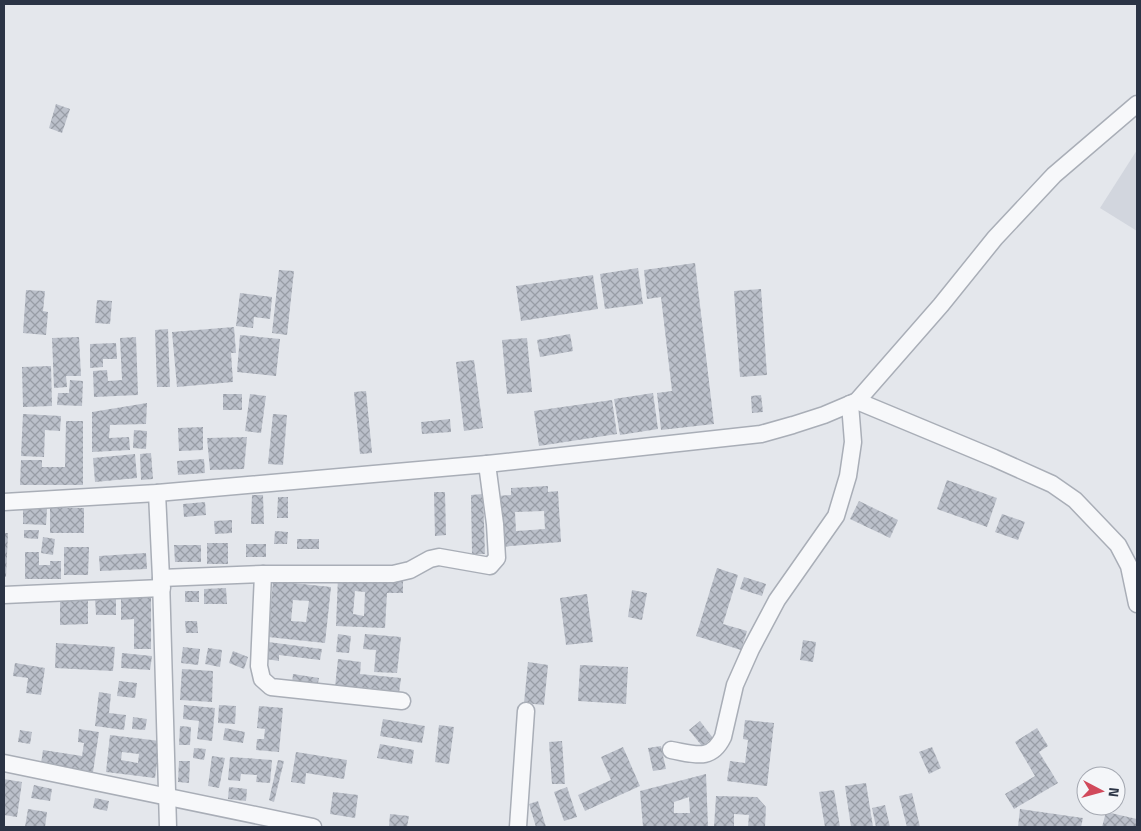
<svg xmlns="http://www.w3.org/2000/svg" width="1141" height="831" viewBox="0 0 1141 831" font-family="'Titillium Web',sans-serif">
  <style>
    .built { fill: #d2d6de }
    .building { fill: url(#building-cross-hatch); fill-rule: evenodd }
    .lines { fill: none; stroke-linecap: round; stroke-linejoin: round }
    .minor-casing { stroke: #a9aeb7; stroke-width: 19 }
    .minor { stroke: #f7f8fa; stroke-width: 16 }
  </style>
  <defs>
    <pattern id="building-cross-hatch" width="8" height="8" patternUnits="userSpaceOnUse" patternTransform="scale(1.25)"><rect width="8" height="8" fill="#bbc0ca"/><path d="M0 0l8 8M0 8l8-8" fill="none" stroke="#989da6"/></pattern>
  </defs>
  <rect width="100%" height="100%" fill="#e4e7ec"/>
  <!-- built -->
  <path class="built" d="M1137,150V231L1100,208Z"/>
  <!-- building -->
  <g class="building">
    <path d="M56,104L70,109L62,133L49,128Z"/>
    <path d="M695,263L714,424L661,430L657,393L672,391L661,297L647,299L644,270Z"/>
    <path d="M638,268L643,304L605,309L600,274Z"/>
    <path d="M279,270L294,271L287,335L272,333Z"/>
    <path d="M593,275L598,309L521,321L516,286Z"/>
    <path d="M761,289L767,375L740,377L734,291Z"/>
    <path d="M26,290L45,291L43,311L48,312L46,335L23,333Z"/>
    <path d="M240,293L272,297L270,319L254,317L253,328L236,326Z"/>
    <path d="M97,300L112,301L110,324L95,323Z"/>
    <path d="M234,327L236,353H231L233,382L177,387L172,332Z"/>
    <path d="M168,329L170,387H157L155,330Z"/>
    <path d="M570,334L573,351L540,357L537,340Z"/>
    <path d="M240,335L280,339L276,376L237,372Z"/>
    <path d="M79,337L81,376H66L67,387L54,388L52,338Z"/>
    <path d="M136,337L138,395L94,397L93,371L107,370L108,381L122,380L120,338Z"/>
    <path d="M527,338L532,392L507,394L502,340Z"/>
    <path d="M116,343L117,359H103V367L90,368V344Z"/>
    <path d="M474,360L483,428L464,431L456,362Z"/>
    <path d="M51,366L52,406L23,407L22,367Z"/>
    <path d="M70,380L83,381L82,406L57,405L58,393H69Z"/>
    <path d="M366,391L372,453L360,454L354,392Z"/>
    <path d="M653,393L658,429L620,435L614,399Z"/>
    <rect x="223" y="394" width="19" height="16"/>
    <path d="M250,394L266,396L261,433L245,431Z"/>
    <path d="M761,395L763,412L752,413L751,396Z"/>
    <path d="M612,400L617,434L539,446L534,411Z"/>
    <path d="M147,403L146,424L110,425L109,438L129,437L130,450L92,452V412Z"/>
    <path d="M23,414L61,416L60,431L45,430L44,457L21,456Z"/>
    <path d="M273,414L287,415L283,465L268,464Z"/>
    <path d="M450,419L451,432L422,434L421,422Z"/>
    <path d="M66,421H83V485H20L21,460H42V467H65Z"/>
    <path d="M203,427V450L179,451L178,428Z"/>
    <path d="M134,430L147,431L146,449L133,448Z"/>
    <path d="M247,437L244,469L210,470L207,438Z"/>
    <path d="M151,453L153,479L141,480L140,454Z"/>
    <path d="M135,454L137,478L95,482L93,458Z"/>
    <path d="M204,459L205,473L178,475L177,461Z"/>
    <path d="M947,480L997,498L987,527L937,509Z"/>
    <path d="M548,486V492L558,491L561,542L500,547L497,496L511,495V488ZM544,511L545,529L516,531L515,512Z"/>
    <path d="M434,492H445L446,535L435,536Z"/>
    <path d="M483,494L485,554H472L471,495Z"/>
    <path d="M252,495H263L264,524H251Z"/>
    <path d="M278,497H288V518H277Z"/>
    <path d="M859,501L898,520L890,538L850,519Z"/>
    <path d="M205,502L206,515L184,517L183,504Z"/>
    <path d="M23,508L47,509L46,525L23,524Z"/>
    <rect x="50" y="508" width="34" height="25"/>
    <path d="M1002,514L1025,522L1018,540L995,532Z"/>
    <path d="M232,520V533L215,534L214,521Z"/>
    <path d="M24,530H39L38,539L24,538Z"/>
    <path d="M275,531L288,532L287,544H274Z"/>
    <path d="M4,533H8L6,577L4,576Z"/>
    <path d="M43,537L55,539L53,555L41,553Z"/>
    <rect x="297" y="539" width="22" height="10"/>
    <rect x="207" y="543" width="21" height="21"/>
    <rect x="246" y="544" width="20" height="13"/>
    <path d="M174,545H201V562H175Z"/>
    <path d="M64,547H89L88,575H64Z"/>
    <path d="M25,552H39V565H50V561H61V579H25Z"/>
    <path d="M146,553L147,569L100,571L99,556Z"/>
    <path d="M717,568L738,575L723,624L747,631L741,650L696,636Z"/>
    <path d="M338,577L403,580V593H387L385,628L336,626ZM355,591L365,592L364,616L353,614Z"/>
    <path d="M744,577L766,584L762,596L740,589Z"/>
    <path d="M273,581L331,587L325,643L268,637ZM293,600L309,601L306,622L291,621Z"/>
    <path d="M226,588L227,604H204V589Z"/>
    <path d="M632,590L647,593L642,620L628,617Z"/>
    <rect x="185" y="591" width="14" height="11"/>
    <path d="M587,594L593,642L566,645L560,598Z"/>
    <path d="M121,596H151V649H134V619L121,620Z"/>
    <path d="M60,598H88V624L60,625Z"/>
    <path d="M95,598H116V615H96Z"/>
    <path d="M185,621H197L198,633H186Z"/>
    <path d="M338,634L351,636L349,653L336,652Z"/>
    <path d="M365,634L401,637L397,673L374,672L376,650L363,649Z"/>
    <path d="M803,640L816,642L813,662L800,660Z"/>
    <path d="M268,642L322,649L320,660L279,655V661L266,659Z"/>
    <path d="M56,643L115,647L113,671L55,668Z"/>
    <path d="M183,647L200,649L198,665L181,663Z"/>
    <path d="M208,648L222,650L220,667L205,664Z"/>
    <path d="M233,651L248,657L244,669L229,663Z"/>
    <path d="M122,653L152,656L150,670L121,668Z"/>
    <path d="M338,659L361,662L360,674L401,678L399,693L335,687Z"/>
    <path d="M528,662L548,665L544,705L524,703Z"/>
    <path d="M15,663L45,668L41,695L26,693L28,678L13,676Z"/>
    <path d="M580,665L628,667L626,704L578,701Z"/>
    <path d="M182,669L213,671L212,702L180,700Z"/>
    <path d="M293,674L319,678L317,688L292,684Z"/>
    <path d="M119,681L137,683L135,698L117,696Z"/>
    <path d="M99,692L111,694L109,713L126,715L124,730L95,726Z"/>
    <path d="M184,705L215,708L212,741L197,739L199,721L183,719Z"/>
    <path d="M219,705L236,706L235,724L218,723Z"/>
    <path d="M259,706L283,708L279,752L256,750L257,739H264L265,729L257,728Z"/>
    <path d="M133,717L147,719L145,730L132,729Z"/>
    <path d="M383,719L425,726L422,743L380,736Z"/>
    <path d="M745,720L774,723L767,786L727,781L730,761L745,763L748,740L743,739Z"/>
    <path d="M700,721L713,738L702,746L689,730Z"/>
    <path d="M439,725L454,727L449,764L435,762Z"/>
    <path d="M180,726L191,727L190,745H179Z"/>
    <path d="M225,728L245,732L243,743L223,740Z"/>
    <path d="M1037,728L1048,746L1039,752L1058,783L1014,809L1005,794L1035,776L1015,742Z"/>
    <path d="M79,729L99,732L93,772L41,764L43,750L82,756L84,743L78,742Z"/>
    <path d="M20,730L32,732L30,744L18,742Z"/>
    <path d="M110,735L160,741L155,778L106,772ZM122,752L139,754L138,763L121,760Z"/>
    <path d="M562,741L565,784H552L549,742Z"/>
    <path d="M380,744L414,750L412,764L377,758Z"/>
    <path d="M661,746L666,769L653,771L648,748Z"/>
    <path d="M623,747L640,786L585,811L578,795L611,780L601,757Z"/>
    <path d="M932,747L941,768L929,774L919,752Z"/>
    <path d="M194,748L206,749L204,760L193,758Z"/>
    <path d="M296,752L347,760L344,779L306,773L305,784L291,782Z"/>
    <path d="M212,756L225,758L219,788L208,786Z"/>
    <path d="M230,757L272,760L270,783L256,782L257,775L241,774L240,781L228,780Z"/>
    <path d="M278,760L284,761L274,802L269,800Z"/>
    <path d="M179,761H190L189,783L178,782Z"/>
    <path d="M706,774L708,827H643L640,791ZM689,797L690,813H674V802Z"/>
    <path d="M4,779L22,782L17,817L4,815Z"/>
    <path d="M866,783L873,827H851L845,786Z"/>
    <path d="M34,785L52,789L50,801L31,798Z"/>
    <path d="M229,787L247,789L246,801L228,799Z"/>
    <path d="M567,787L577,817L564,821L554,792Z"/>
    <path d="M834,790L840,827H825L819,792Z"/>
    <path d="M333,792L358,795L355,818L330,814Z"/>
    <path d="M912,793L920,827H907L899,796Z"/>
    <path d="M716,796L757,797L766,807L765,827H748L749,815L734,814V827H714Z"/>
    <path d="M95,798L109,801L107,811L93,808Z"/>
    <path d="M538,801L546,827H536L529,804Z"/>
    <path d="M885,805L890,827H876L872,808Z"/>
    <path d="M28,809L47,812L45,827H25Z"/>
    <path d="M1020,809L1083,818L1081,827H1018Z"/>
    <path d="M1106,812L1137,819V827H1102Z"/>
    <path d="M390,814L409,816L407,827H389Z"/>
  </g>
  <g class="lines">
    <!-- minor casing -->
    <g class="minor-casing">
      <g id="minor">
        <path d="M857,401L994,458L1052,484L1075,500L1118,545L1129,566L1137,604"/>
        <path d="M157,493L161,578L168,827"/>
        <path d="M4,502L157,493L487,464L761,434L793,425L824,415L857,401L941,305L995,238L1054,175L1137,104"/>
        <path d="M263,574L259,666L262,679L271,687L402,701"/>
        <path d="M161,578L263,574H393L410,570L430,559L439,557L490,566L497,558L495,524L487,464"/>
        <path d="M4,595L162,588"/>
        <path d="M671,750C694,754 711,762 723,737L735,685L751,649L777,600L836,516L848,476L853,442L850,404"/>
        <path d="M4,763L313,827"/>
        <path d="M518,827L526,711"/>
      </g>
    </g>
    <!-- minor -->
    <use href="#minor" class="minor"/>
  </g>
  <!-- border -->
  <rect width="1141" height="831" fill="none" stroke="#2b3445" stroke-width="10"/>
  <!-- north arrow -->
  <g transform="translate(1101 791) rotate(96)"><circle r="24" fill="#f4f6f9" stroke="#a4a8b1"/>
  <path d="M0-4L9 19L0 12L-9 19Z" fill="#d1495b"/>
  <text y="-8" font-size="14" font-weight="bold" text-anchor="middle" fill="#2b3445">N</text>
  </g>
</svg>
